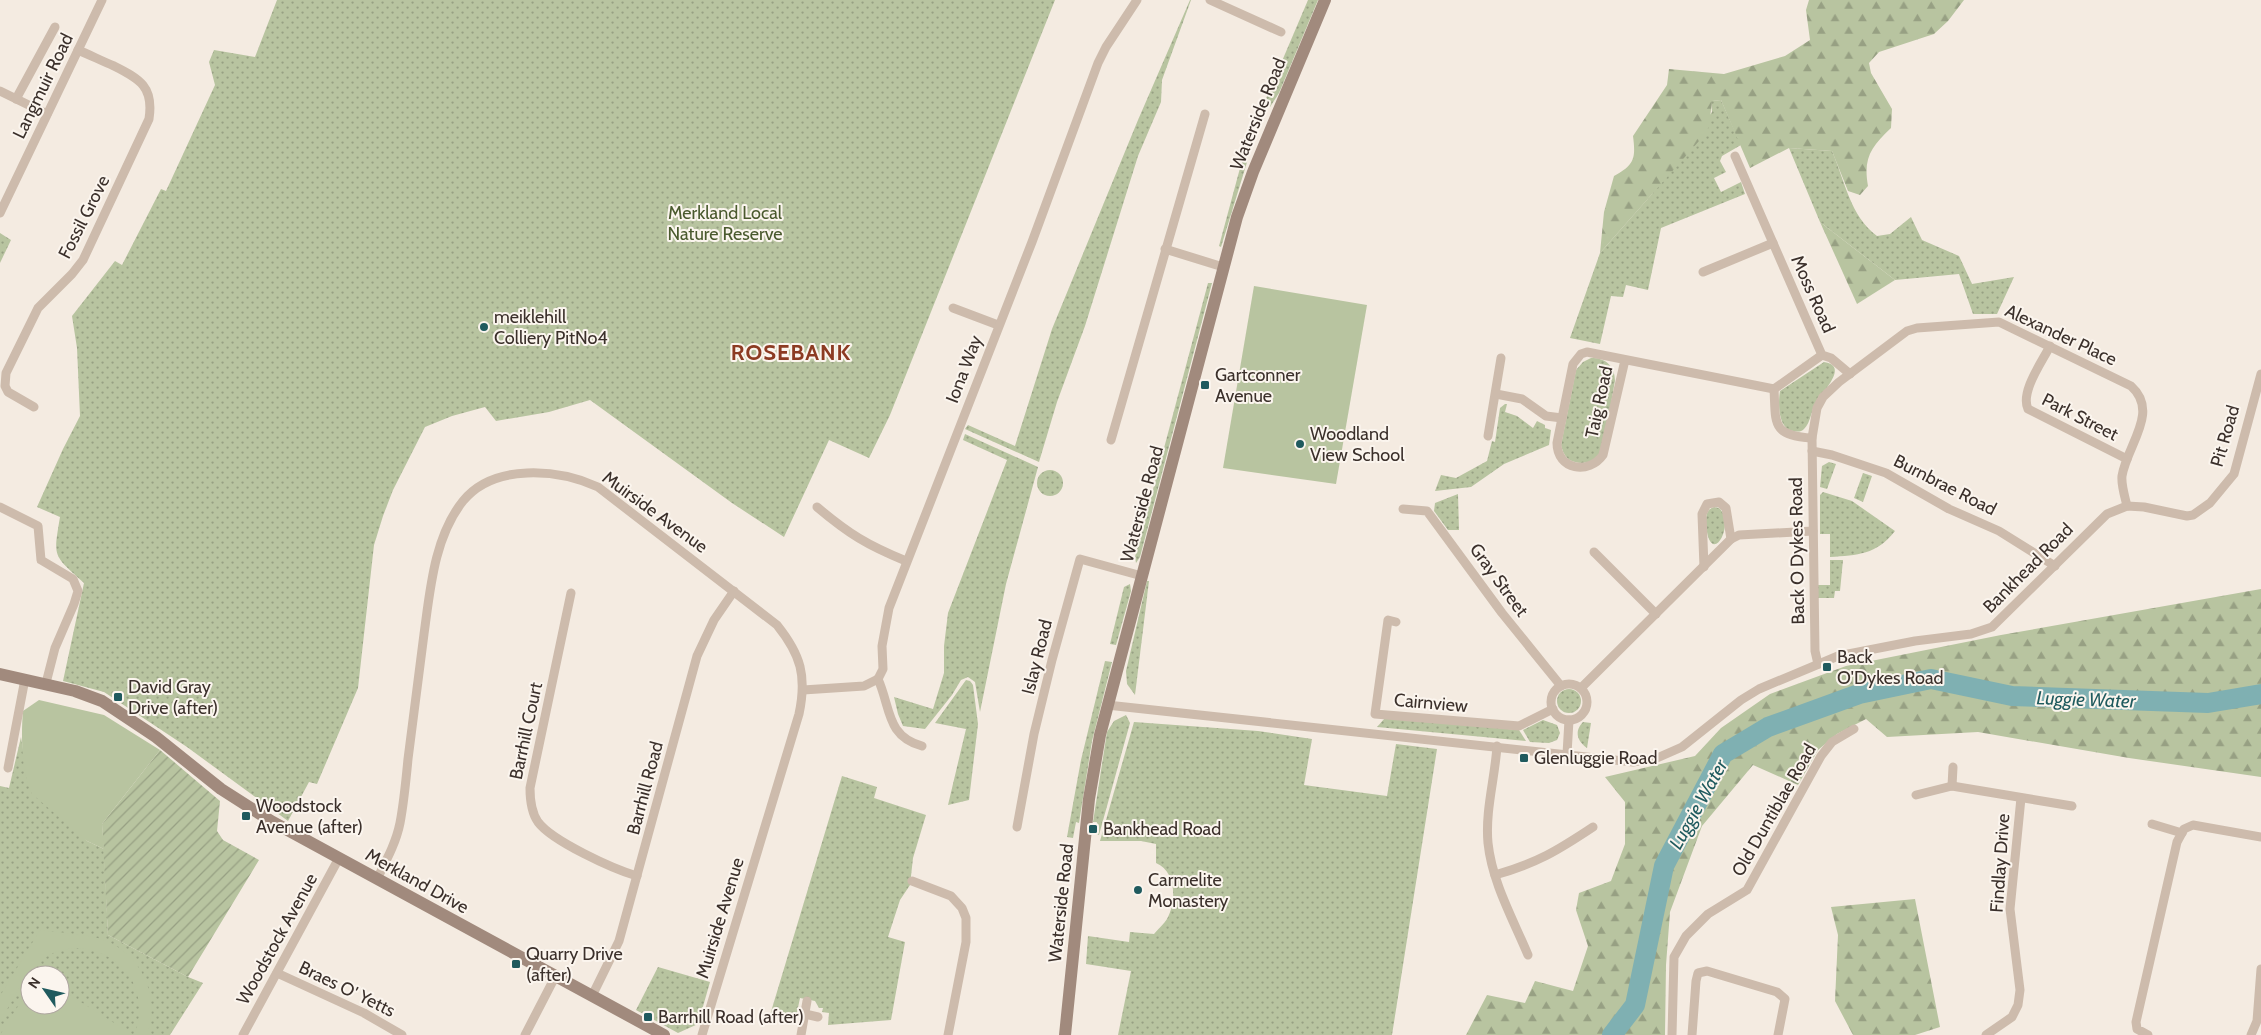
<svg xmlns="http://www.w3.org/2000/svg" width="2261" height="1035" viewBox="0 0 2261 1035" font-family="Cabin,sans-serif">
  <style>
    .grass { fill: url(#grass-dots); fill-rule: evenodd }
    .forest { fill: url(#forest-firs) }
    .garden { fill: url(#garden-furrows) }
    .pitch { fill: #b8c4a0 }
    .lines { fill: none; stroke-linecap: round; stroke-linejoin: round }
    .river { stroke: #7fb0b2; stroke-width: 20 }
    .street { stroke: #cdbbac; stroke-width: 9 }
    .secondary { stroke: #a18a7d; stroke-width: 12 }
    .poi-dot { fill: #1f5a5e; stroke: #fbf5ee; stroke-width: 2 }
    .labels { text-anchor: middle; stroke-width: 4; stroke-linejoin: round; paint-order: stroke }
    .street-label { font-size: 18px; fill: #3b302b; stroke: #fbf5ee }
    .park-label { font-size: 18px; fill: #4a5a2e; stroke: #fbf5ee }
    .poi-label { font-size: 18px; fill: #3b302b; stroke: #fbf5ee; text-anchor: start }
    .water-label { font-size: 19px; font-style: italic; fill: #1f5a5e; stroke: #fbf5ee }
    .district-label { font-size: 22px; font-weight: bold; letter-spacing: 1px; fill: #8c3b22; stroke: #fbf5ee }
  </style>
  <defs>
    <pattern id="grass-dots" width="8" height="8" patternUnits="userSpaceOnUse" patternTransform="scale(1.25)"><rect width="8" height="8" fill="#b8c4a0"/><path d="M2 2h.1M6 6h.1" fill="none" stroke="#97a083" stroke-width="1.8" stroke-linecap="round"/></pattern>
    <pattern id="forest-firs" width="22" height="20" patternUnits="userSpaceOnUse" patternTransform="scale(1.25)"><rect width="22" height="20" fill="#b8c4a0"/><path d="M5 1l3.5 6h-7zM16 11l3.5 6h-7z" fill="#97a083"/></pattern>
    <pattern id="garden-furrows" width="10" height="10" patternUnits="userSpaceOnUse" patternTransform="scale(1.25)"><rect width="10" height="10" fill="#b8c4a0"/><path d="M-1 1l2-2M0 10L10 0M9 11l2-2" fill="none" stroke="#97a083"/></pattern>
  </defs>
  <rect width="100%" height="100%" fill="#f4ebe1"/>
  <!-- grass -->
  <g class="grass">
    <path d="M277,0H1055L890,415L869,458L829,440L784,537L732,503L590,400L549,412L496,421L485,407L452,416L425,427L393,490L383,516L374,545L358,688L317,784L309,782L288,821L187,747L104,692L63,681L84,583C53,554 53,559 60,517L37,507L63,449L80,416L77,348L72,316L115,261L122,265L161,189L166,191L215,85L209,62L214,50L255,57Z"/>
    <path d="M1190,0H1191L1162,80L1161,102L1138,156L1085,326L1057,402L1039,462L965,429L968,425L1015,446L1052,329L1138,120Z"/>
    <path d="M1308,0H1318L1279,93L1270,107L1265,101Z"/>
    <path d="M1721,100L1741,145L1722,156L1720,161L1726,172L1714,178L1721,192L1741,182L1745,194L1661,228L1648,290L1626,285L1623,297L1611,296L1600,344L1570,338L1600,253L1652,194L1712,112L1711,101Z"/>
    <path d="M1789,148L1832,151C1845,181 1850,216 1877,236L1890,234L1911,217L1922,240L1959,256L1972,284L2014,277L1997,314H1973L1959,274L1895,280L1820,222Z"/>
    <path d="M1243,157L1248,159L1221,247L1219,246Z"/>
    <path d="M0,233L11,240L0,263Z"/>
    <path d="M1208,283H1212L1140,557L1136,563L1135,557Z"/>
    <path d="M1591,358C1606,358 1615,366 1615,381C1612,395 1605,449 1597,457C1591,463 1582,464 1575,462C1566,460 1563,453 1561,445L1576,370L1583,362Z"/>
    <path d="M1824,362C1851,366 1820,394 1815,404C1811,411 1811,422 1804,429C1801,432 1798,432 1793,431C1778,429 1778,403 1780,391Z"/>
    <path d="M1505,404H1507L1505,412L1517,416L1533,428L1537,421L1545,425V428L1551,430L1549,445L1504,464L1471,487L1435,491L1441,475L1456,478L1487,461L1492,441L1495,442L1500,408Z"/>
    <path d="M965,434L1038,467L1006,584L980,712L975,682L968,677L961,680L952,695L925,729L903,726L898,714L894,697L933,709L944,673V646L948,613L1007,460L963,440Z"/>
    <path d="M1829,462L1836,464L1827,489L1820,487L1822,466Z"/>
    <circle cx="1050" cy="483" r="13"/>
    <path d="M1863,473L1872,476L1863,502L1854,498Z"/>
    <path d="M1823,492L1852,501L1895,531C1876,555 1858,555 1830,557V534H1820V495Z"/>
    <path d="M1458,494L1459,530H1448L1434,511L1435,503Z"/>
    <path d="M1714,507L1719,508C1737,525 1709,571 1706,523C1706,516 1706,510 1714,507Z"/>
    <path d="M1830,560H1843L1840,591H1835L1834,598H1818V585H1830Z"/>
    <path d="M1147,581H1149L1135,695L1127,684L1126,671Z"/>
    <path d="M1130,584L1131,591L1116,645L1110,644L1124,587Z"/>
    <path d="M1105,661L1112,662L1092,741L1079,823L1076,822L1073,838L1067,837L1081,760Z"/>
    <path d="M966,680L970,681L973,685L978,724L969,800L948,805L966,729L935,723Z"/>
    <circle cx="1569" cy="701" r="12"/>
    <path d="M1126,715L1130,723L1099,835L1095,834L1097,822H1093L1107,732L1114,721Z"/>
    <path d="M1385,718L1519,730L1526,741L1377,727Z"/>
    <path d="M1543,720L1557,725L1560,733L1557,740L1549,743L1530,742L1523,730Z"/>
    <path d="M1134,722L1258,731L1312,739L1304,785L1387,796L1396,744L1437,749L1392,1035H1118L1131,971L1086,964L1088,936L1129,942L1130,932L1154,934C1158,929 1164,924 1167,919C1177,901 1176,871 1156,863V844L1141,841H1100Z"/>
    <path d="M1583,722L1591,723L1587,748C1577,741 1574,731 1583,722Z"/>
    <path d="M21,737L24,756L87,841L104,849L108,935L188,977L203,983L170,1035H0V786L9,788ZM30,975H60V1005H30Z"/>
    <path d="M842,776L877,787L874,798L926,815L913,858L910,885L900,900L888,937L905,942L891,1020L828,1025L829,1013L822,1012L823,1008H819L815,1001L800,998L795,1022L770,1015Z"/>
    <path d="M658,967L710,982L698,1024L678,1033L636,1010Z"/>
  </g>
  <!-- forest -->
  <g class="forest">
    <path d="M1809,0H1964L1948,21L1934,34L1879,52L1869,63L1871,73L1892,109L1891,128C1871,147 1863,158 1868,186L1860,195L1848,191L1832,151L1789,148L1750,168L1721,100L1712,101L1709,127L1699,141L1600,253L1604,212L1614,176C1634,165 1636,159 1633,136L1667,85L1669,69L1724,74L1785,56L1810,40L1806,10Z"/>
    <path d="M1820,222L1895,280L1857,304Z"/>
    <path d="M2261,589V777L2129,758L1978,732L1887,737L1866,719L1837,734L1818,750L1798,785L1753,765L1702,826L1670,912L1666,965L1665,1035H1466L1487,995L1525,1003L1535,981L1573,991L1588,946L1576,910L1579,893L1611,881L1625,844V802L1605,777L1695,756L1721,728L1770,694L1846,666L2001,635Z"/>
    <path d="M1915,899L1940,1027L1915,1035H1853L1835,1001L1838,935L1831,907Z"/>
  </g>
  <!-- garden -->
  <path class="garden" d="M160,750L220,801L217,831L223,840L259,860L188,977L108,935L102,824Z"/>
  <!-- pitch -->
  <g class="pitch">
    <path d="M1254,286L1367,305L1336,484L1223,468Z"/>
    <path d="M39,700L104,715L160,750L102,824L104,849L87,841L32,794C21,773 21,734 23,711Z"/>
    <path d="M40,930C59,933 82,933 101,939C141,952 161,996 147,1035H134C138,1025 140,1016 139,1005C137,959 80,932 43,959C24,974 12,1002 0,1022V996Z"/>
    <path d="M30,987V1005H60V989L127,1031L124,1035H0Z"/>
  </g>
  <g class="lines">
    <!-- river -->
    <path class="river" d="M1612,1035L1635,1005L1664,866L1723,754L1768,727L1859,694L1931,679L2012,696L2208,703L2261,694"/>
    <!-- street -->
    <g class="street">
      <path d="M1210,0L1281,32"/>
      <path d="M0,91L47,114"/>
      <path d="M16,99L55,27"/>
      <path d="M1735,156L1818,346L1822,355L1831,358L1850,374"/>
      <path d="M0,213L102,0"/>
      <path d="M1165,249L1223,267"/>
      <path d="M1703,272L1773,243"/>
      <path d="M953,308L998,325"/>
      <path d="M2050,346C2042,362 2020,392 2028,409L2127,459"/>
      <path d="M1625,360L1603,455C1589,475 1557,470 1557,443L1573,364L1581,354L1587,352L1774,389L1822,355"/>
      <path d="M1774,389C1776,424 1771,435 1812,438"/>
      <path d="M1496,394L1522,399L1546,416L1562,418"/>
      <path d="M34,407L8,392L5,386L6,373L38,308L72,274L83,260L149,119C154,87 140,79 114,66C102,61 90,55 78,50"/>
      <path d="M1488,436L1501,358"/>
      <path d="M1111,440L1205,114"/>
      <path d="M1812,451L1832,455L1886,473L1949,509L1999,531L2055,566"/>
      <path d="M0,507L38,526L41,560L73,579L78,591L74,604L55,648L46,683"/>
      <path d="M817,507C849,534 867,545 906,561"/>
      <path d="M1403,509L1427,511L1502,613L1561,686"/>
      <path d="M1594,552L1656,614"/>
      <path d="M1704,567L1702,514L1707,504L1719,502L1726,508L1731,539"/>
      <path d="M571,593L530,788C530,800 531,812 538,822C552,841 613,869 637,876"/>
      <path d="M1396,622L1388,620L1375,714L1519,726L1553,709"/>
      <path d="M1818,664L1815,651L1812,438L1817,408L1823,397L1839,382L1907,331L1917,328L1999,322L2131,386C2160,412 2127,445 2122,476C2121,485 2125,497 2127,506"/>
      <circle cx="1569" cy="702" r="18"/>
      <path d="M1581,688L1731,539L1739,535L1813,531"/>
      <path d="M803,690L864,686L878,679"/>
      <path d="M1107,705L1633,762L1657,758L1682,747L1741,700L1759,689L1838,656L1915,641L1971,634L1992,627L2107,514L2127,506L2144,507L2187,516L2193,515L2210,503L2234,474L2261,374"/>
      <path d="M922,746C886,736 891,708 878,679L883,669L882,646L889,608L1032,242L1098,63L1106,47L1137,0"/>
      <path d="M1497,746C1495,778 1485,811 1488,843C1492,882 1513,919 1528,955"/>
      <path d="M1567,754L1569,720"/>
      <path d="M8,768L25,679"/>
      <path d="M1952,786L1953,767"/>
      <path d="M1916,795L1952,786L2072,806"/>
      <path d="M2152,824L2182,833"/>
      <path d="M1017,827L1034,734L1052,660L1080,559L1142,576"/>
      <path d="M1495,875C1537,863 1557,851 1593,827"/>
      <path d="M377,879C386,861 396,843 400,823C404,802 406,780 408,759C413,717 419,676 424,634C430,591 434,537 463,501C494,463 558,469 598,487L777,625C801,655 807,676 799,714L702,1035"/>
      <path d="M912,881L951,896L962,908L966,918V942L948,1035"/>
      <path d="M277,973L364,1013L402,1035"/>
      <path d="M592,996L619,941L697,656L714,620L734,591"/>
      <path d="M805,1014L818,1017"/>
      <path d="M243,1035L339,858"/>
      <path d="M525,1035L555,977"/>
      <path d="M801,1035L807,1001"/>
      <path d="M1672,1035L1674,957L1686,936L1708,914L1747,890L1821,756L1832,742L1854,729"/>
      <path d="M1692,1035L1696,981L1698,973L1707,971L1777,992L1785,999L1778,1035"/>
      <path d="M1986,1035L2012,1017L2018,1005L2020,990L2010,909L2021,798"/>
      <path d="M2148,1035L2137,1029L2136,1022L2177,842L2184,829L2193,825L2261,837"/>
      <path d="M2251,1035L2257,1021L2261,969"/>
    </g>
    <!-- secondary -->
    <g class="secondary">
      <path d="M0,674L75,691L102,701L156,737L221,789L271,821L664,1035"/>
      <path d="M1065,1035L1089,799L1100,735L1237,217L1253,172L1325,0"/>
    </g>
  </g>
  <!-- markers -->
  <g class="poi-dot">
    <circle cx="484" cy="327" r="5"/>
    <rect x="1200" y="380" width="10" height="10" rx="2.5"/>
    <circle cx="1300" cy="444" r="5"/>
    <rect x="1822" y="662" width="10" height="10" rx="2.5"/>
    <rect x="113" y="692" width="10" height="10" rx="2.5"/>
    <rect x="1519" y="753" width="10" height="10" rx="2.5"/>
    <rect x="241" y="811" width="10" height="10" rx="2.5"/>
    <rect x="1088" y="824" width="10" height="10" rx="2.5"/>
    <circle cx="1138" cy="890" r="5"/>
    <rect x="511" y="959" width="10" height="10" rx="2.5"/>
    <rect x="643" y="1012" width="10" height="10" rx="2.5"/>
  </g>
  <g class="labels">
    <!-- street labels -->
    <g class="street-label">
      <text transform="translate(43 86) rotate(-64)" y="6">Langmuir Road</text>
      <text transform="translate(1258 114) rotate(-68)" y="6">Waterside Road</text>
      <text transform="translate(84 217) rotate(-63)" y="6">Fossil Grove</text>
      <text transform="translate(1813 294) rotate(66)" y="6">Moss Road</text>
      <text transform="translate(2061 335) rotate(25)" y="6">Alexander Place</text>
      <text transform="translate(964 369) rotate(-69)" y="6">Iona Way</text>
      <text transform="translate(1599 402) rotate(-78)" y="6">Taig Road</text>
      <text transform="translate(2080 417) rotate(27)" y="6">Park Street</text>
      <text transform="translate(2225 436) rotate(-74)" y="6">Pit Road</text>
      <text transform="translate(1945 485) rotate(27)" y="6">Burnbrae Road</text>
      <text transform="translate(1142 504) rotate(-75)" y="6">Waterside Road</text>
      <text transform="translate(655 512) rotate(36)" y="6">Muirside Avenue</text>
      <text transform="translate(1797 551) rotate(-91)" y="6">Back O Dykes Road</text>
      <text transform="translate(2028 568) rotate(-45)" y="6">Bankhead Road</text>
      <text transform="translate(1499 580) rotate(54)" y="6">Gray Street</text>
      <text transform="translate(1037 657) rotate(-76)" y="6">Islay Road</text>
      <text transform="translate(1431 703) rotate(5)" y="6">Cairnview</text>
      <text transform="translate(526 731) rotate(-78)" y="6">Barrhill Court</text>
      <text transform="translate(645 788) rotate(-75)" y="6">Barrhill Road</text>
      <text transform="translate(1774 810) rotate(-60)" y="6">Old Duntiblae Road</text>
      <text transform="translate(2000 863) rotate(-86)" y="6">Findlay Drive</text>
      <text transform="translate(417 881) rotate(29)" y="6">Merkland Drive</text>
      <text transform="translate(1061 903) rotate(-84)" y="6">Waterside Road</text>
      <text transform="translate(720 918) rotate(-73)" y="6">Muirside Avenue</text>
      <text transform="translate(277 939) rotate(-61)" y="6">Woodstock Avenue</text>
      <text transform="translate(347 989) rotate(26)" y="6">Braes O' Yetts</text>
    </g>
    <!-- park labels -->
    <g class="park-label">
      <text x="725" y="219">Merkland Local<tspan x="725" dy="21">Nature Reserve</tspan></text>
    </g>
    <!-- poi labels -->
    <g class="poi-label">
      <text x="494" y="323">meiklehill<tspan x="494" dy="21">Colliery PitNo4</tspan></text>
      <text x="1215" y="381">Gartconner<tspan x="1215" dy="21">Avenue</tspan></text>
      <text x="1310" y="440">Woodland<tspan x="1310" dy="21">View School</tspan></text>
      <text x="1837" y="663">Back<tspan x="1837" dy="21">O'Dykes Road</tspan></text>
      <text x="128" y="693">David Gray<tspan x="128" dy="21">Drive (after)</tspan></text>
      <text x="1534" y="764">Glenluggie Road</text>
      <text x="256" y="812">Woodstock<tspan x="256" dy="21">Avenue (after)</tspan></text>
      <text x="1103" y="835">Bankhead Road</text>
      <text x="1148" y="886">Carmelite<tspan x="1148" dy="21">Monastery</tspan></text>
      <text x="526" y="960">Quarry Drive<tspan x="526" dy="21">(after)</tspan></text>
      <text x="658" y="1023">Barrhill Road (after)</text>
    </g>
    <!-- water labels -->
    <g class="water-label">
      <text transform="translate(2086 699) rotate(2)" y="7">Luggie Water</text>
      <text transform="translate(1698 804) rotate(-61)" y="7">Luggie Water</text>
    </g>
    <!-- district labels -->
    <g class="district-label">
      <text x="791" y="360">ROSEBANK</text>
    </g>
  </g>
  <!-- north arrow -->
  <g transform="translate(45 990) rotate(304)"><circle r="24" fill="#fbf5ee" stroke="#aea6a0"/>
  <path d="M0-4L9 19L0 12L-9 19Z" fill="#1f5a5e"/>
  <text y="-8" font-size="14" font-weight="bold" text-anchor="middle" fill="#3b302b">N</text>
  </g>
</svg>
